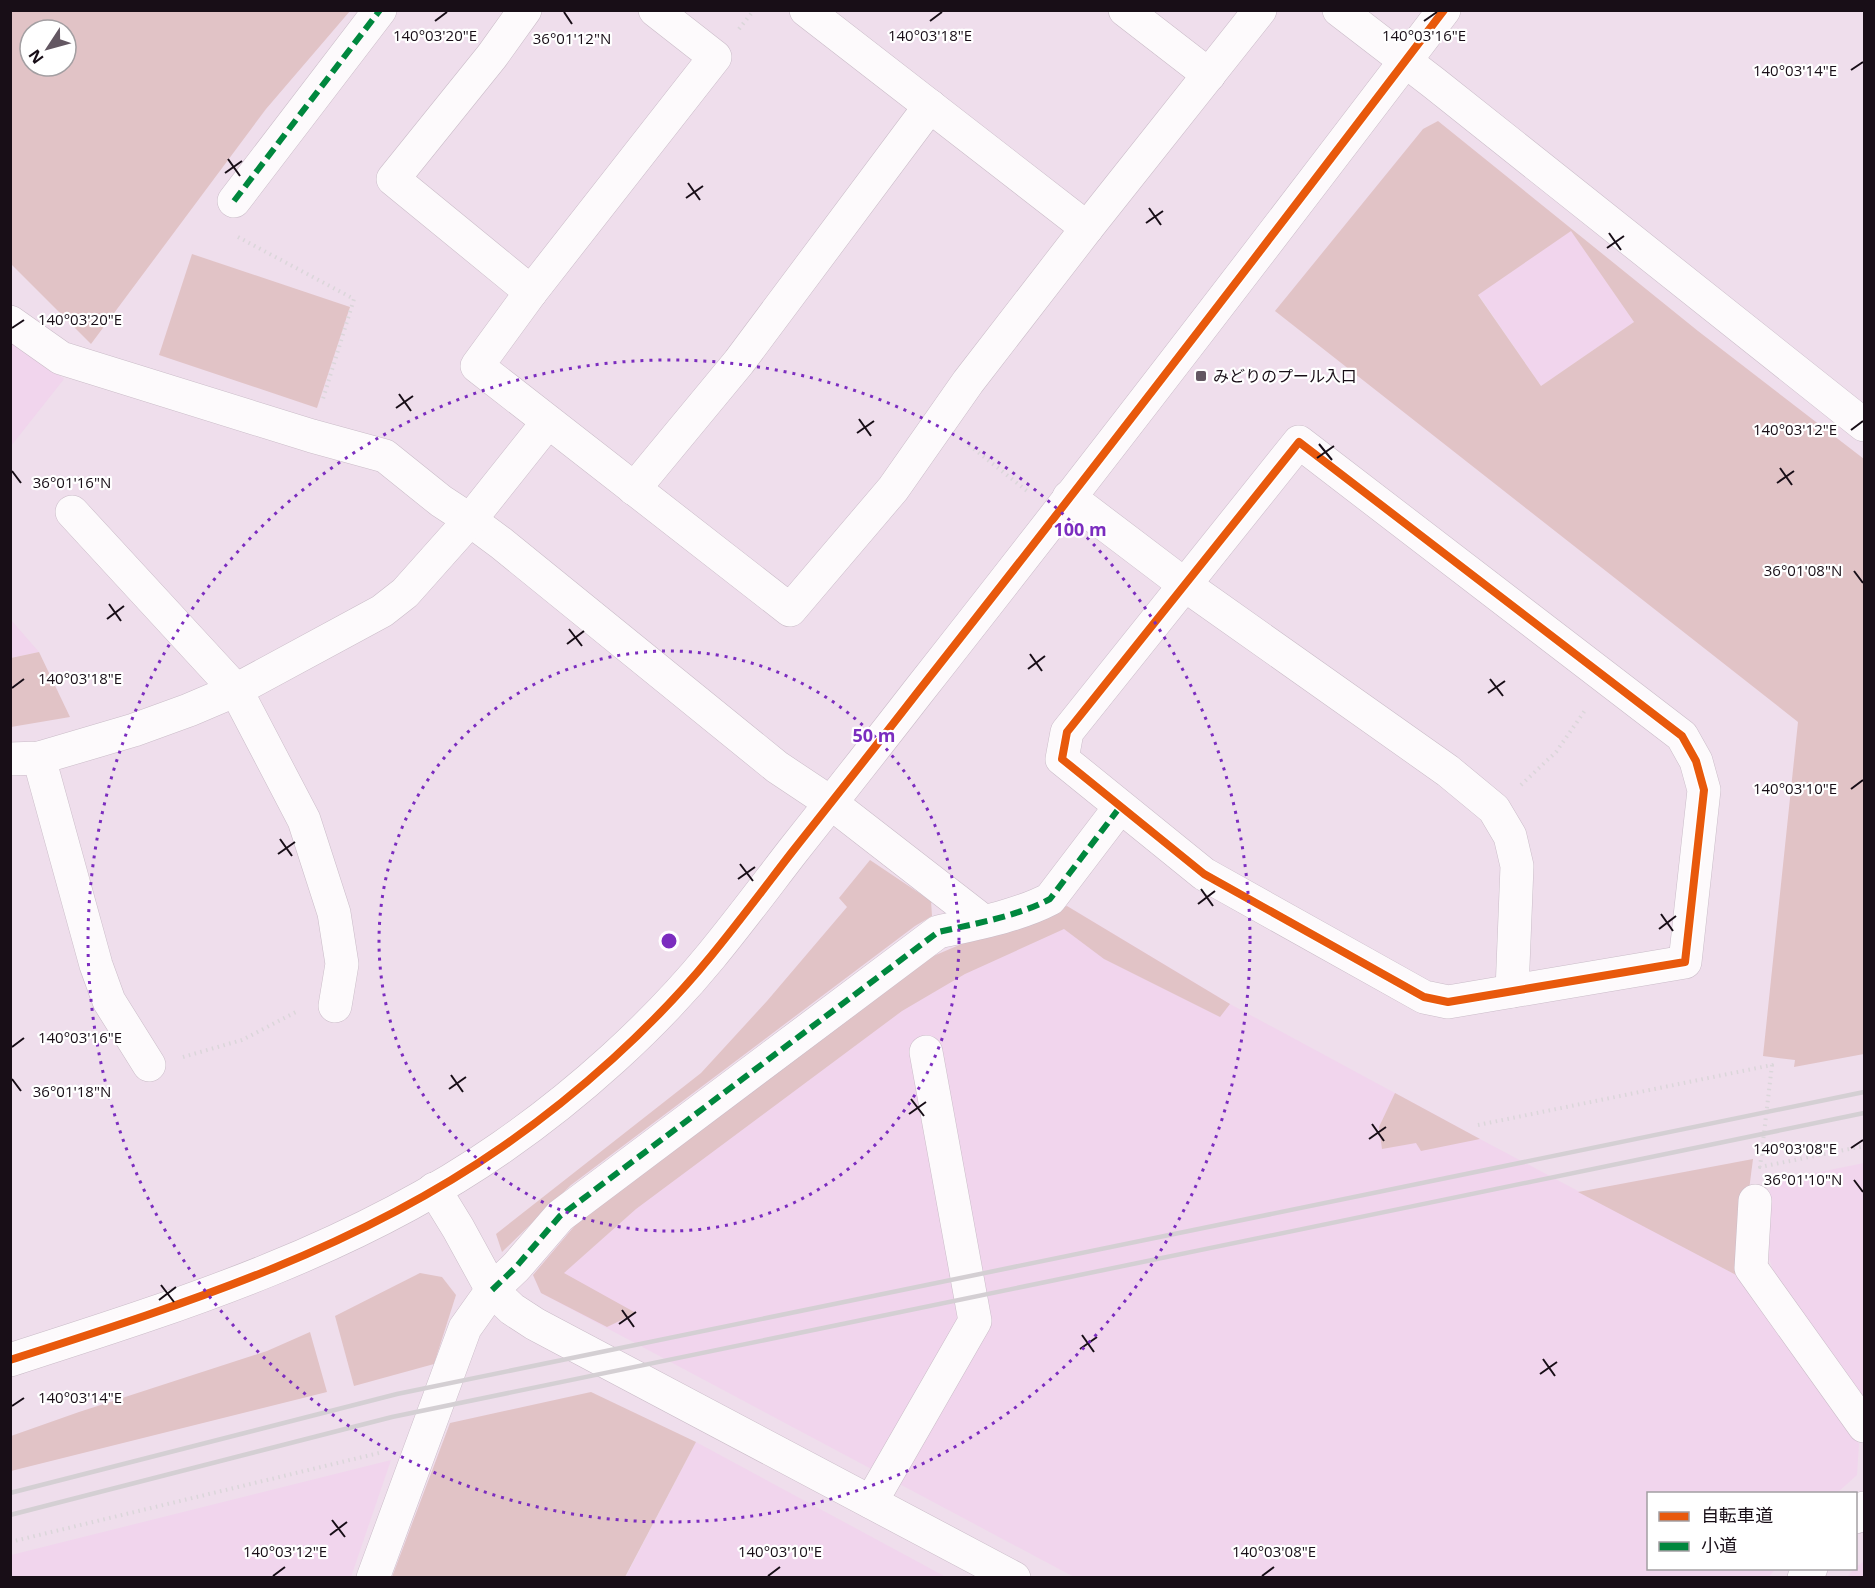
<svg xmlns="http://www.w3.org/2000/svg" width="1875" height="1588" viewBox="0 0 1875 1588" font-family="'Open Sans','Noto Sans JP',sans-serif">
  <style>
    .built { fill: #f1d5ed }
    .green { fill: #e1c3c6; fill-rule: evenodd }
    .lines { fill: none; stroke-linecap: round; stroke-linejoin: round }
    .minor-casing { stroke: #cabcc8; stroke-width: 34 }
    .path { stroke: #dbd6da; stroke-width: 4; stroke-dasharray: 1.5 4.5; stroke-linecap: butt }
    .minor { stroke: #fdfafc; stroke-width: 33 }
    .rail { stroke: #d4cfd3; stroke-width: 4.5 }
    .quiet { stroke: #00873e; stroke-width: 6; stroke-dasharray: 12 6; stroke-linecap: butt }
    .cycleway-casing { stroke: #fff; stroke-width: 11 }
    .cycleway { stroke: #e8590c; stroke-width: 8 }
    .ticks { fill: none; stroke: #180e17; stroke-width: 2 }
    .ring { fill: none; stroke: #7b2cbf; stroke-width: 3; stroke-dasharray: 3 6 }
    .poi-dot { fill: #635762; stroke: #fff; stroke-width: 2 }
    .labels { text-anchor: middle; stroke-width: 4.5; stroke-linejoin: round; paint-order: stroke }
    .poi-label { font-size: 16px; fill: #180e17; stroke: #fff; text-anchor: start }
    .ticks-label { font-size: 15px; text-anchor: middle; fill: #180e17; stroke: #fff; stroke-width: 4.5; stroke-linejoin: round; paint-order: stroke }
    .centre { fill: #7b2cbf; stroke: #fff; stroke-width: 3 }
    .ring-label { font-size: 18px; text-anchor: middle; font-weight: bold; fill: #7b2cbf; stroke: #fff; stroke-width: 4.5; stroke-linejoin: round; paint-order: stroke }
  </style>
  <rect width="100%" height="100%" fill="#efdeec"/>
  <!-- built -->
  <g class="built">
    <path d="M1571,230L1634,322L1541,386L1478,294Z"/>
    <path d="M11,340L64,379L11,446Z"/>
    <path d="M11,620L39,652L11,658Z"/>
    <path d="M1067,906L1230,1004L1480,1139L1738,1276L1859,1444L1857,1475L1837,1493L1648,1494V1568L1775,1569L1769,1577H1074L541,1293L533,1275L917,963Z"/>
    <path d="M1864,1163V1404L1776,1280L1764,1242L1771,1182Z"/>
    <path d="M696,1442L946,1577L625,1578Z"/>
    <path d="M391,1460L351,1577H11V1555Z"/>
    <path d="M1864,1561V1577H1847L1854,1569Z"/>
  </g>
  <!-- green -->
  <g class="green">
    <path d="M10,11H350L266,109L91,344L11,264ZM30,30H66V66H30Z"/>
    <path d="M1438,121L1698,331L1864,459V1054L1794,1067L1795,1060L1763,1056L1798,722L1275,311L1423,129ZM1571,231L1634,322L1541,386L1478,295Z"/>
    <path d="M192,254L350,307L317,408L159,355Z"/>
    <path d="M39,652L70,717L11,727V658Z"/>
    <path d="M870,860L931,901L932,916L915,926L571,1185L502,1252L496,1234L701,1073L767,1001L847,907L839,898Z"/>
    <path d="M1067,906L1230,1004L1220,1017L1104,959L1064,929L965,974L902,1011L636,1209L564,1273L636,1313L607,1327L541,1293L533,1275L583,1216L917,963L978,937Z"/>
    <path d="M1395,1093L1480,1139L1421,1151L1416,1143L1382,1149L1379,1127Z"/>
    <path d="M1753,1159L1738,1276L1578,1192Z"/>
    <path d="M420,1273L442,1277L456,1295L434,1364L354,1386L335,1316Z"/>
    <path d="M310,1332L327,1392L11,1471V1436L79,1412L267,1351Z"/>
    <path d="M591,1392L696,1442L625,1577H392L450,1423Z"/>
  </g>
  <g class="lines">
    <!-- minor casing -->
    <g class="minor-casing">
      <g id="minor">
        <path d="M525,10L492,56L393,179L531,292L477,366L790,610L893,489L968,382L1087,228L1260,10"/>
        <path d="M806,10L1087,228"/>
        <path d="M1125,10L1209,75"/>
        <path d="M1339,10L1434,83L1864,425"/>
        <path d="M234,201L380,10"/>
        <path d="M531,292L715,57L655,10"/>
        <path d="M10,322L61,358L312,436L385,456L441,501L470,520L501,543L777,767L831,803L983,921"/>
        <path d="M1299,442L1682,736L1696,761L1704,790L1685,962L1448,1002L1424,997L1204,874L1062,759L1067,732Z"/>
        <path d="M634,489L739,362L930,106"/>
        <path d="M1069,497L1185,585L1448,771L1494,809L1510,836L1517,866L1512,991"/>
        <path d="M72,512L236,690L304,820L334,913L342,964L335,1006"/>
        <path d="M39,758L96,965L109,1001L149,1065"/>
        <path d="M10,759L39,758L134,730L189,710L236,690L382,611L405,593L470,520L548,422"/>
        <path d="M434,1189L458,1228L492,1290L512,1309L535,1324L1014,1578"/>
        <path d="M1755,1201L1751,1268L1864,1426"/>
        <path d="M10,1360C181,1305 353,1251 502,1147C577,1095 653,1027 711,956C739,922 765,887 792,852C834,799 876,746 917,693C1095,467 1270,239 1444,10"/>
        <path d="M871,1502L975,1321L926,1052"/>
        <path d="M1856,1517L1864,1508"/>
        <path d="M373,1578L465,1328L492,1290L516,1267L560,1216L938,932C974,924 1018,916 1050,899L1120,807"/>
        <path d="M1804,1578L1811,1568"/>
      </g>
    </g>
    <!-- path -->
    <g class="path">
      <path d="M739,29L754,10"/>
      <path d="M238,237L354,299L322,402"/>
      <path d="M969,445L1027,491"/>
      <path d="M1521,785L1556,752L1586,709"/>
      <path d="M183,1057L242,1040L298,1011"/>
      <path d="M1478,1125L1772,1065L1760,1167L1864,1146"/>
      <path d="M10,1542L379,1453"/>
    </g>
    <!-- minor -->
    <use href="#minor" class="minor"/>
    <!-- rail -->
    <g class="rail">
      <path d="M10,1493L397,1394L1864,1092"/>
      <path d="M10,1515L392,1417L1864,1113"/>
    </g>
    <!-- quiet -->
    <g class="quiet">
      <path d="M234,201L380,10"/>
      <path d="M492,1290L516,1267L560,1216L938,932C974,924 1018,916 1050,899L1120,807"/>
    </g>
    <!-- cycleway casing -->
    <g class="cycleway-casing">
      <g id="cycleway">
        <path d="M1299,442L1682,736L1696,761L1704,790L1685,962L1448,1002L1424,997L1204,874L1062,759L1067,732Z"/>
        <path d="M10,1360C181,1305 353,1251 502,1147C577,1095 653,1027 711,956C739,922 765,887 792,852C834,799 876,746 917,693C1095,467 1270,239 1444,10"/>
      </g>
    </g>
    <!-- cycleway -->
    <use href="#cycleway" class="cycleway"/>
  </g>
  <!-- ticks -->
  <path class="ticks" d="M564,12L572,24M435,21L447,12M930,21L942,12M1424,21L1437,12M1851,70L1863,62M228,159L240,176M225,173L242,161M688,183L700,200M686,198L703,186M1149,208L1161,225M1146,223L1163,211M1609,233L1621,250M1607,248L1624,236M12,328L24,320M399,394L411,411M396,408L413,396M859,419L871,436M1851,430L1863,421M857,433L874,421M1319,444L1332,460M1317,458L1334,446M1780,468L1792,485M12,471L21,483M1777,483L1794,471M1854,571L1863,583M109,604L121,621M107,619L124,606M569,629L582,646M567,644L584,631M1030,654L1042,671M1028,669L1045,656M1490,679L1503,696M12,688L24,679M1488,693L1505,681M1851,789L1863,780M280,839L292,856M278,854L295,842M740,864L753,881M738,879L755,867M1201,889L1213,906M1198,904L1215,891M1661,914L1673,931M1659,929L1676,916M12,1047L24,1038M451,1075L463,1092M12,1079L21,1091M449,1089L466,1077M911,1099L924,1116M909,1114L926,1102M1372,1124L1384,1141M1369,1139L1386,1127M1851,1148L1863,1140M1854,1180L1863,1192M161,1285L174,1302M159,1300L176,1287M622,1310L634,1327M619,1324L636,1312M1082,1335L1094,1352M1080,1349L1097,1337M1543,1359L1555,1376M1540,1374L1557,1362M12,1406L24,1398M332,1520L345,1537M330,1535L347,1522M273,1576L285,1567M768,1576L780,1567M1262,1576L1274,1567"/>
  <!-- distance rings -->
  <g class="ring">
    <circle cx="669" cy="941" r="290"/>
    <circle cx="669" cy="941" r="581"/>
  </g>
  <!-- markers -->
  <rect class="poi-dot" x="1195" y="370" width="12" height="12" rx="3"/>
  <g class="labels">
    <!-- poi labels -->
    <g class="poi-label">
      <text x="1213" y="382">みどりのプール入口</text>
    </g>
  </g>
  <g class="ticks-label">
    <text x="435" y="41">140°03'20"E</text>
    <text x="930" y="41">140°03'18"E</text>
    <text x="1424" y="41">140°03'16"E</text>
    <text x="572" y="44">36°01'12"N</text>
    <text x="1795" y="76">140°03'14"E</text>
    <text x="80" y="325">140°03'20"E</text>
    <text x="1795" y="435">140°03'12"E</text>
    <text x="72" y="488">36°01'16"N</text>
    <text x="1803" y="576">36°01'08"N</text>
    <text x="80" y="684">140°03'18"E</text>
    <text x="1795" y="794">140°03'10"E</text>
    <text x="80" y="1043">140°03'16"E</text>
    <text x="72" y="1097">36°01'18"N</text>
    <text x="1795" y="1154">140°03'08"E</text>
    <text x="1803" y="1185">36°01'10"N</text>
    <text x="80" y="1403">140°03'14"E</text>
    <text x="285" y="1557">140°03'12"E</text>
    <text x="780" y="1557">140°03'10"E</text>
    <text x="1274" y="1557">140°03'08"E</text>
  </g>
  <circle cx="669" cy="941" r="9" class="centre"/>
  <g class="ring-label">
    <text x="1080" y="536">100 m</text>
    <text x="874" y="742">50 m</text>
  </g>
  <!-- border -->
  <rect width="1875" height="1588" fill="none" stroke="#180e17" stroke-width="24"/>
  <!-- legend -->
  <rect x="1647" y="1492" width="210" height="78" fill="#ffffff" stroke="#a39fa2" stroke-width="1.5"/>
  <rect x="1659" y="1512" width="30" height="9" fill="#e8590c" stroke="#a39fa2" stroke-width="1.5"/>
  <text x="1701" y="1522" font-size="18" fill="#180e17">自転車道</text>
  <rect x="1659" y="1542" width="30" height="9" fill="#00873e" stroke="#a39fa2" stroke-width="1.5"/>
  <text x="1701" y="1552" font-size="18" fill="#180e17">小道</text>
  <!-- north arrow -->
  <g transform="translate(48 48) rotate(234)"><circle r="28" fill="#ffffff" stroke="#a39fa2" stroke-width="1.5"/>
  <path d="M0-4.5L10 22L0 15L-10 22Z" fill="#635762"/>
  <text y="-9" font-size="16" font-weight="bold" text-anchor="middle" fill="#180e17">N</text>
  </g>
</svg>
